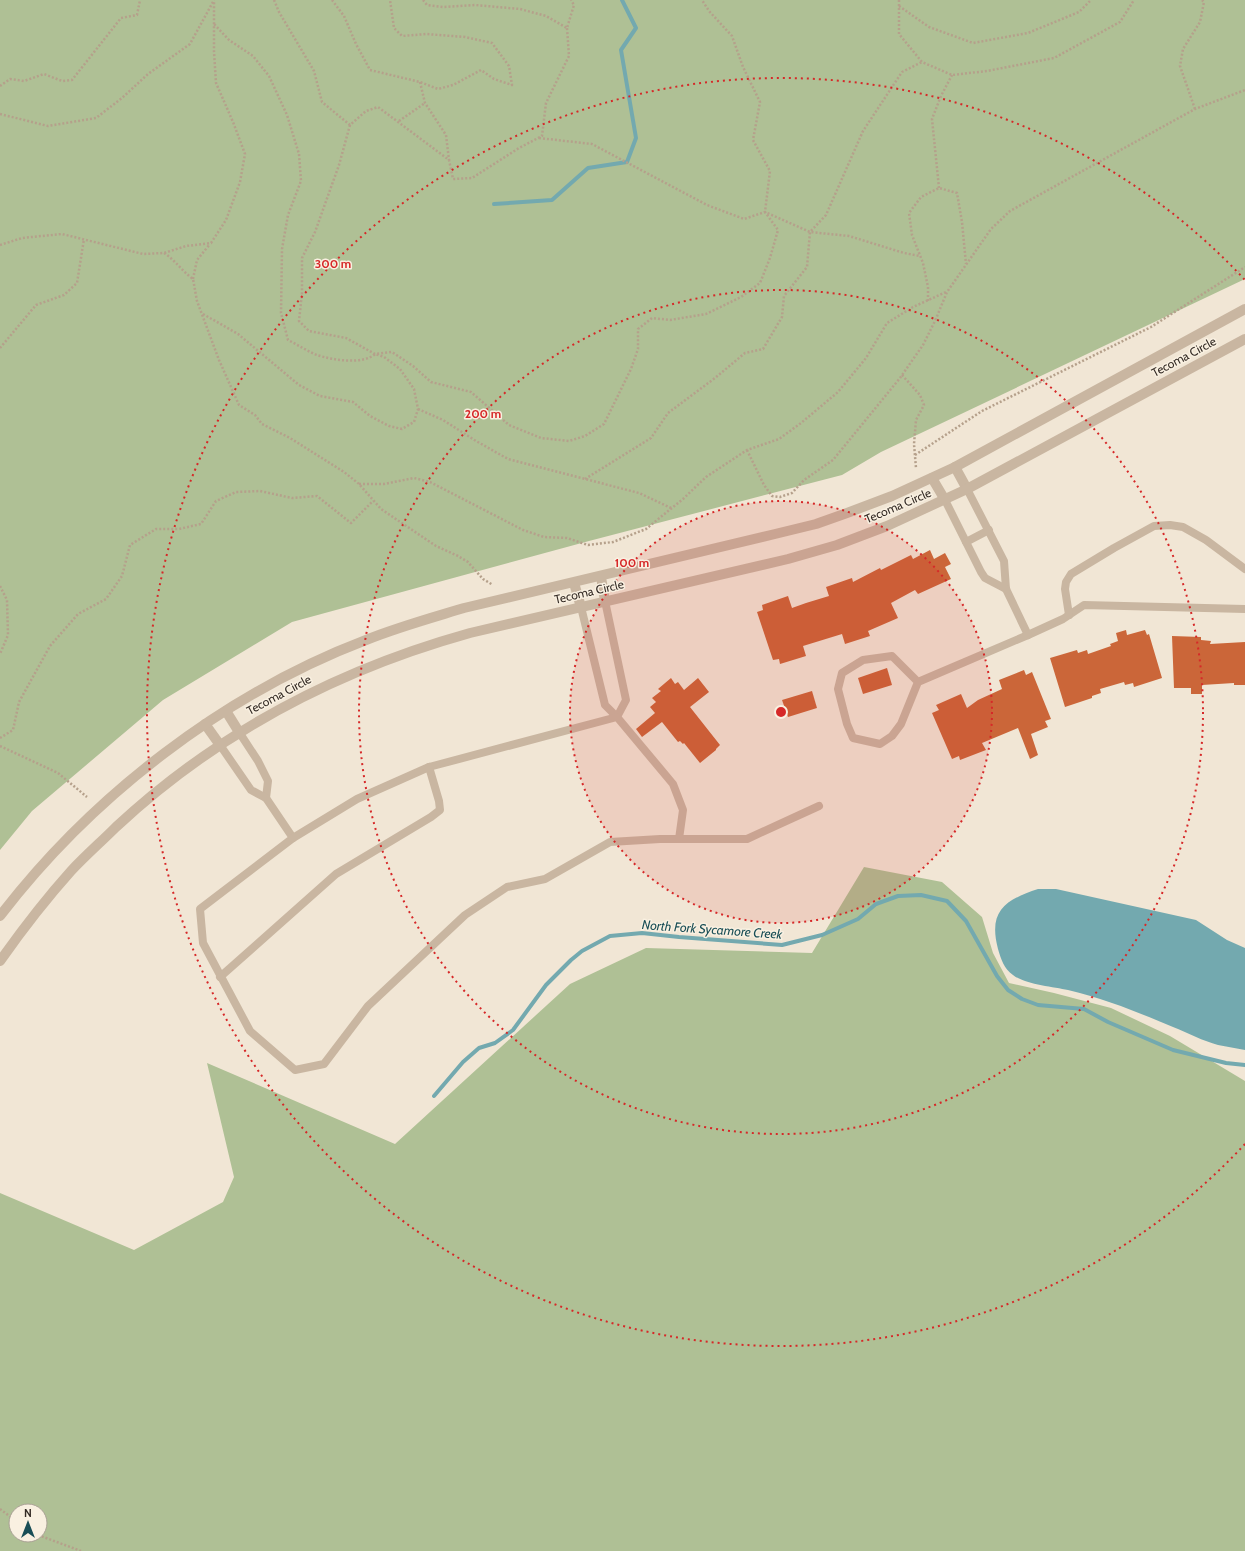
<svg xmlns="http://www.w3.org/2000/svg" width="1245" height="1551" viewBox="0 0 1245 1551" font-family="Cabin,sans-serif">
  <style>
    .green { fill: #afc095; fill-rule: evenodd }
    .water { fill: #73a9af }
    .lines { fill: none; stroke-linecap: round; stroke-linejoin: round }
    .stream { stroke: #73a9af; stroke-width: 4 }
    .building { fill: #cb6639 }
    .path { stroke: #b5a08b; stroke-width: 2.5; stroke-dasharray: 2 2; stroke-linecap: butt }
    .service { stroke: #c9b6a1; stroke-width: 8 }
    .minor { stroke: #c9b6a1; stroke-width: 10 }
    .ring { fill: none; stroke: #d62828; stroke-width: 2; stroke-dasharray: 2 4 }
    .labels { text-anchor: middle; stroke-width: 3; stroke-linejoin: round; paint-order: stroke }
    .street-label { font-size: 12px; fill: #332a24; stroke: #f9f0e1 }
    .water-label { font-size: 13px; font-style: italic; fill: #194e56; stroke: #f9f0e1 }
    .centre { fill: #d62828; stroke: #f9f0e1; stroke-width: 2 }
    .ring-label { font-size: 12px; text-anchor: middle; font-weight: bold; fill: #d62828; stroke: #f9f0e1; stroke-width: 3; stroke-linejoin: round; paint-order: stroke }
  </style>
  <rect width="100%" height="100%" fill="#f1e6d5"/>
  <!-- green -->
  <g class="green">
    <path d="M0,0H1245V279L881,452L842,475L589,541L292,622L163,700L32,811L0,850Z"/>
    <path d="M864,867L942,882L982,917L993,953L1009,983L1054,993L1111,1008L1170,1036L1245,1081V1551H0V1193L134,1250L223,1202L234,1177L207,1063L395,1144L570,984L646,948L812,953ZM16,1511H40V1535H16Z"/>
  </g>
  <!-- water -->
  <path class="water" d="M1038,889H1056L1196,920L1227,940L1245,948V1050C1236,1048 1227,1047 1218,1045C1203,1041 1188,1033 1173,1027C1138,1012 1105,999 1068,990C1053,987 1024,984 1013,975C1004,969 1001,959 998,949C988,911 1005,900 1038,889Z"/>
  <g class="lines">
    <!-- stream -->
    <g class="stream">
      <path d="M494,204L552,200L588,168L627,162L636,138L621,50L636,28L622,0"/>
      <path d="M434,1096L463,1062L479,1048L495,1043L513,1030L546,985L571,960L582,951L610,936L642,933L679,937L782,945L822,935L858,919L876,904L898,896L921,895L947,901L966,921L997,976L1008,990L1022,999L1038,1005L1084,1009L1108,1022L1173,1050L1226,1063L1245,1065"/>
    </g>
  </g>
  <!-- building -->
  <g class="building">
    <path d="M930,550L934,559L945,553L951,564L945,567L951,579L918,594L915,590L891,603L898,618L868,631L870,636L845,644L842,634L803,646L806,656L780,664L779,659L773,660L757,612L763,610L762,605L788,596L792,608L806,603L829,596L826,587L852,578L853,582L880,568L881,570L911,555L913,559Z"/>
    <path d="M1126,630L1127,635L1145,630L1147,635L1149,634L1162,678L1134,687L1133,683L1125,685L1124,682L1100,689L1101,693L1092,696V698L1065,707L1050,658L1077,650L1078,653L1087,650L1088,654L1111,646L1110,644L1118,641L1116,633Z"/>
    <path d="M1172,636L1201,637V640L1211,641L1210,644L1245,642V685H1234V683L1202,685V694H1191V688H1174Z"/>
    <path d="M887,668L892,685L863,694L858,678Z"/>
    <path d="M1024,670L1026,675L1032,672L1051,719L1045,721L1048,727L1031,734L1038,755L1030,759L1018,728L982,743L986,750L960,760L959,756L952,759L932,713L939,710L936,705L961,694L967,708L978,700L1002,689L999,680Z"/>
    <path d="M671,678L675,684L678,682L684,690L698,678L709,692L690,707L720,745L716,749V750L700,763L684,743L683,744L680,741L678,742L662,722L642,737L636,729L655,713L650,707L656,702L652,698L661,691L658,689Z"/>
    <path d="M812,691L817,708L788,717L782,700Z"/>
  </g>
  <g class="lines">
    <!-- path -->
    <g class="path">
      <path d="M274,0L279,12L314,71L322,102L350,125L366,111L378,107L449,160L453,179L472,178L519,148L542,136L546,103L569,56L567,28"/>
      <path d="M332,0L344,16L356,44L370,70L420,82L438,89L453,85L481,70L494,79L512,85L509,66L492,43L465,37L426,34L402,36L394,28L390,0"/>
      <path d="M423,0L427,5L443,7L475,5L520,9L546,16L567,28L574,5L571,0"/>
      <path d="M899,0V34L922,62L952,75L987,71L1054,58L1120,22L1134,0"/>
      <path d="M899,6L929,27L973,43L1028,33L1079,12L1091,0"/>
      <path d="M420,82L425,103L446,135L449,160"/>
      <path d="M0,86L10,79L24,81L44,74L62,81L72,80L121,18L137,15L140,0"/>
      <path d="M1195,109L1180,66L1183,49L1200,22L1204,2L1202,0"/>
      <path d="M0,114L48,126L96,118L122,98L148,74L190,44L214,0"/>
      <path d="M399,121L425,103"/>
      <path d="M350,125L339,165L315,232L302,258V293L299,321L309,331L346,338L375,354L392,352L413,366L431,382L471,392L509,425L541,438L569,441L585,436L604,424L631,369L638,349V329L652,318L670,320L706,314L741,297L760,283L770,258L778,230L765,212L770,171L753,140L760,102L743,67L732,36L709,11L702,0"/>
      <path d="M539,138L592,144L707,205L744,219L765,212L810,232L849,236L904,253L920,256"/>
      <path d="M939,188L932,119L941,96L952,75"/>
      <path d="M0,245L22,238L62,234L143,254L164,253L186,246L211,243L226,220L240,182L245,154L233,122L216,83L214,52V2"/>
      <path d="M164,253C175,260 182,271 193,279L197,301L219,360L239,405L255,415L262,424L290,438L344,472L359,484L381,509L436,546L458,556L468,562L483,579L493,585"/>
      <path d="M193,279L197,260L210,244"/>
      <path d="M928,301V287L923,263L912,235L909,213L921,197L939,188L957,193L962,222L966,264"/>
      <path d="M203,314L238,334L299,385L320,396L353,402L370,416L389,426L402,429L414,422L418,409L414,389L400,369L384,357L375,354C363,365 332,360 317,355C307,351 298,345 288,340L281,313L282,249L288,215L301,181L299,154L287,115L269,76L253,56L229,40L214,24"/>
      <path d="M0,348L36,305L64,295L77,283L84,239"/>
      <path d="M902,375L920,395L924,405L916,420L914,444L916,468"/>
      <path d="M418,409L443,420L476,441L508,459L639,493L671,508"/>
      <path d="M747,450L764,485L772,496L780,497L792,493L804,480L833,460L900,378L923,345L935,321L947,292L991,229L1010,211L1195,109L1245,90"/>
      <path d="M915,455L982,411L1151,327L1245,267"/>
      <path d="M585,479L651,438L668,413L715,378L745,353L763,349L782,317L784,296L807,267L810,232L826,215L863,131L902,72L922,62"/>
      <path d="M359,484H384L414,478L430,482L523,530L544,537L567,538L588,545L613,542L646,529L683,499L706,477L747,450L779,439L801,423L838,392L866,358L887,323L913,307L946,292"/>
      <path d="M0,586L7,600L8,635L0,654"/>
      <path d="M0,738L13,730L19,702L50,646L78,614L106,599L122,576L130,545L156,529H179L201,524L216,501L236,492L260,491L292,498L317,496L351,523L373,501"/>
      <path d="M0,746L58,773L87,797"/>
      <path d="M0,1509L16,1521"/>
      <path d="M38,1535L81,1551"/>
    </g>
    <!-- service -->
    <g class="service">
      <path d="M967,489L1004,561L1006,589L1028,635L1063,619L1084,605L1245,609"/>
      <path d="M945,500L981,572L985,578L1006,589"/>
      <path d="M966,542L989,530"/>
      <path d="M581,607L605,705L617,717L626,700L605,601"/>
      <path d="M1069,615L1065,589L1066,582L1071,574L1114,548L1154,526L1170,525L1183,527L1206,540L1245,569"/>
      <path d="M918,682L892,656L863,660L842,673L838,689L847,724L853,738L880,744L892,736L901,724L918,682L1028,635"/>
      <path d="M239,732L258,761L268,781L266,798"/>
      <path d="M220,745L251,790L266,798L293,838L200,909L203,943L250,1031L295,1070L324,1064L368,1006L465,915L507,887L545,879L610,842L660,839H747L819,806"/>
      <path d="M293,838L357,799L429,767"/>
      <path d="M220,977L336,874L431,817L440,810L439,801L429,767L617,717L673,784L683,810L679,839"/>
    </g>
    <!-- minor -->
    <g class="minor">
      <path d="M955,467L967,489"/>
      <path d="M932,478L945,500"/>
      <path d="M601,577L605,601"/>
      <path d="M574,583L581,607"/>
      <path d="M226,711L239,732"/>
      <path d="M205,724L220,745"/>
      <path d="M0,916C92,796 224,694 366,640C398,627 431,618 464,608L775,534L816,524L847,513L892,496L955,467L1245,309"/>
      <path d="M0,961C22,930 45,900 71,871C85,856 101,842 116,827C217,733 337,670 470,633L788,559L837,545L887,526L967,489L1245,339"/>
    </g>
  </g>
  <!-- distance rings -->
  <circle cx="781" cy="712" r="211" fill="#d62828" fill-opacity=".12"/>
  <g class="ring">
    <circle cx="781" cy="712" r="211"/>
    <circle cx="781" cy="712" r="422"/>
    <path d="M1245 1144A634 634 0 1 1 1245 280"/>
  </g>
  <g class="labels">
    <!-- street labels -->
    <g class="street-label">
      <text transform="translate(1184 357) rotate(-28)" y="4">Tecoma Circle</text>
      <text transform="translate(898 506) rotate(-23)" y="4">Tecoma Circle</text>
      <text transform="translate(589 592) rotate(-13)" y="4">Tecoma Circle</text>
      <text transform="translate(279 695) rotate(-28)" y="4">Tecoma Circle</text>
    </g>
    <!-- water labels -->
    <g class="water-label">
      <text transform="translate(712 929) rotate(4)" y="5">North Fork Sycamore Creek</text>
    </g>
  </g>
  <circle cx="781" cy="712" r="6" class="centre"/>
  <g class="ring-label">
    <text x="333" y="268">300 m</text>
    <text x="483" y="418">200 m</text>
    <text x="632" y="567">100 m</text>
  </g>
  <!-- north arrow -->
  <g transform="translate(28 1523)"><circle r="19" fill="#f9f0e1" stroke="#aaa195"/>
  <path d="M0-3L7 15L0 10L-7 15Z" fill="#194e56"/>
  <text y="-6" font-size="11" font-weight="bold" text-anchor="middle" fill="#332a24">N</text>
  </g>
</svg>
